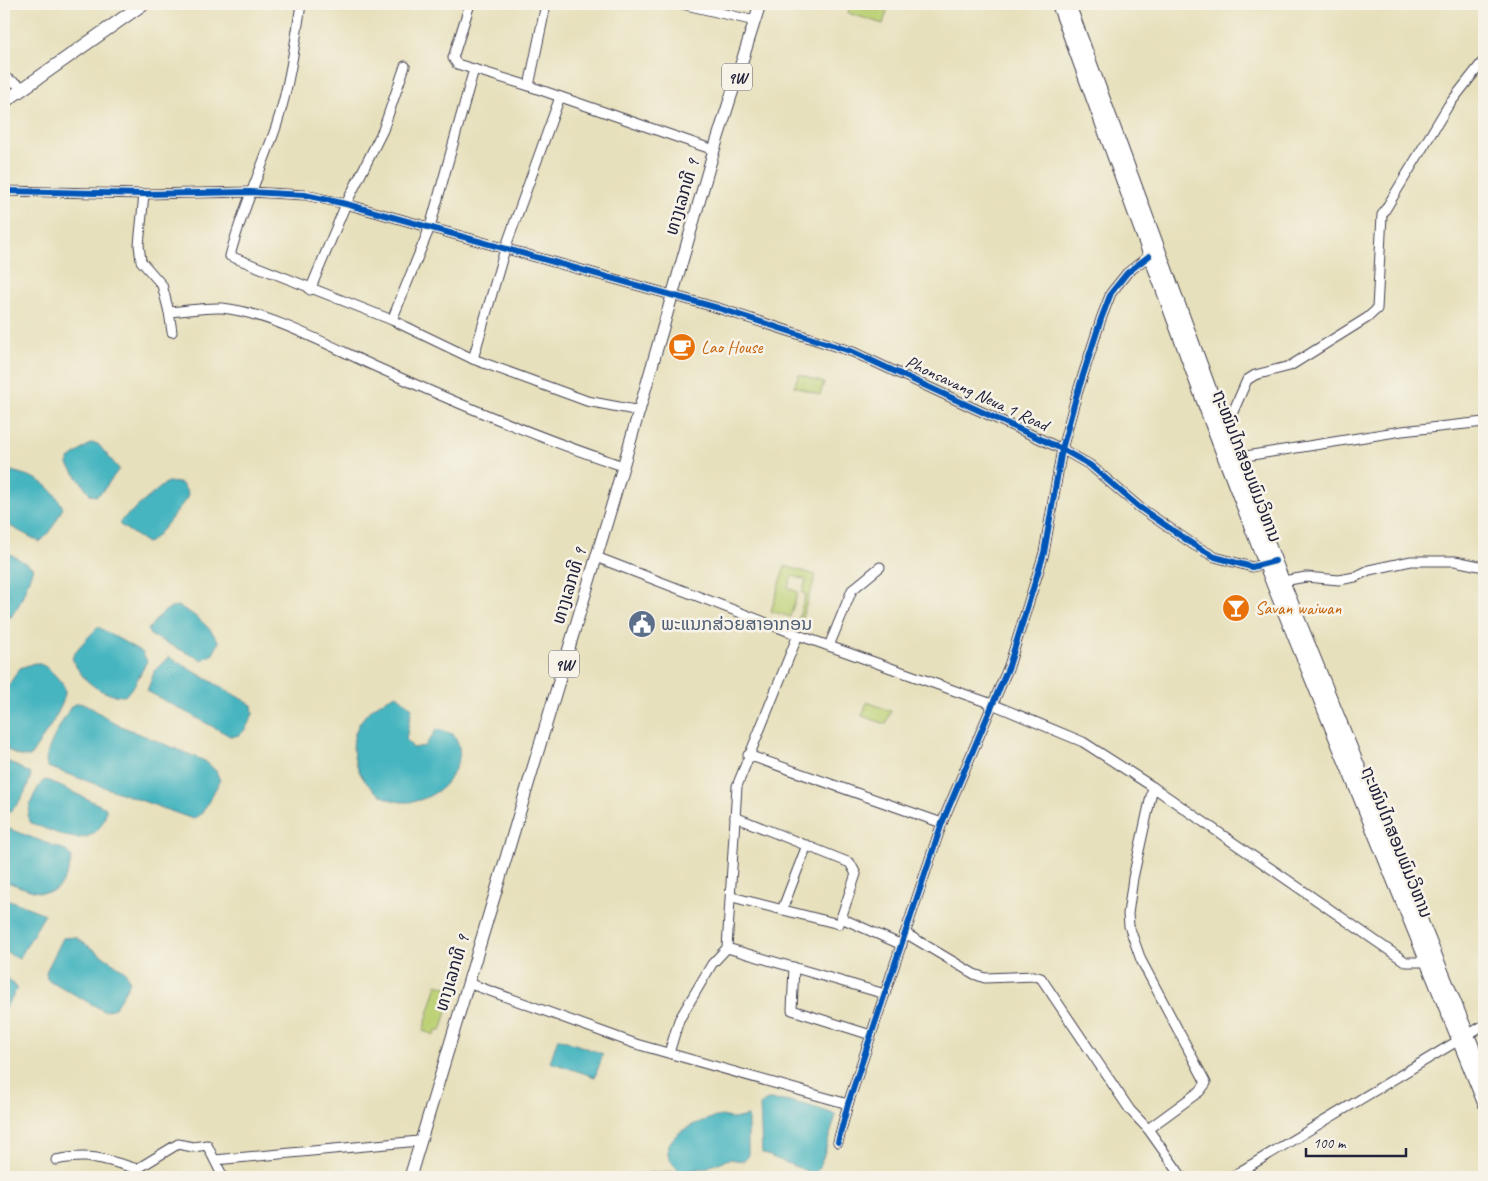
<svg xmlns="http://www.w3.org/2000/svg" width="1488" height="1181" viewBox="0 0 1488 1181" font-family="Caveat,'Noto Sans Lao',sans-serif">
  <style>
    .green { fill: #bbd073; stroke: #6e7957 }
    .water { fill: #46b5c0; stroke: #346c7e }
    .lines { fill: none; stroke-linecap: round; stroke-linejoin: round }
    .minor-casing { stroke: #403e4e; stroke-width: 11 }
    .major-casing { stroke: #403e4e; stroke-width: 13 }
    .highway-casing { stroke: #403e4e; stroke-width: 14 }
    .minor { stroke: #fff; stroke-width: 9 }
    .major { stroke: #fff; stroke-width: 11 }
    .highway { stroke: #fff; stroke-width: 12 }
    .cycleway-casing { stroke: #f7f3e8; stroke-width: 9 }
    .cycleway { stroke: #0057b8; stroke-width: 6 }
    .labels { text-anchor: middle; stroke-width: 5; stroke-linejoin: round; paint-order: stroke }
    .shield { fill: #f7f3e8; stroke: #62616f; stroke-width: 1 }
    .shield-label { font-size: 16px; font-weight: bold; fill: #22223b }
    .street-label { font-size: 18px; fill: #22223b; stroke: #f7f3e8 }
    .food-label { font-size: 18px; fill: #c56008; stroke: #f7f3e8; text-anchor: start }
    .service-label { font-size: 18px; fill: #4e5e75; stroke: #f7f3e8; text-anchor: start }
  </style>
  <rect width="100%" height="100%" fill="#f7f3e8"/>
  <filter id="ink" filterUnits="userSpaceOnUse"><feTurbulence type="fractalNoise" baseFrequency=".02" numOctaves="2"/><feDisplacementMap in="SourceGraphic" scale="10" xChannelSelector="R" yChannelSelector="G"/><feConvolveMatrix kernelMatrix="1 2 1 2 8 2 1 2 1" color-interpolation-filters="sRGB"/></filter>
  <filter id="wash" filterUnits="userSpaceOnUse"><feTurbulence type="fractalNoise" baseFrequency=".0096" numOctaves="4" result="noise"/><feDisplacementMap in="SourceGraphic" scale="20" xChannelSelector="R" yChannelSelector="G"/><feGaussianBlur stdDeviation="1.12" result="paint"/><feColorMatrix in="noise" values="0 0 0 0 0 0 0 0 0 0 0 0 0 0 0 0 0 1.4 0 .05"/><feComposite in="paint" operator="in"/></filter>
  <g filter="url(#wash)">
    <rect width="100%" height="100%" fill="#e7e0bc"/>
    <!-- green -->
    <g class="green">
      <path d="M851,4H889L883,24L848,13Z"/>
      <path d="M799,374L824,383L820,395L794,386Z"/>
      <path d="M785,566L816,575L801,621L798,620L806,594L802,593L806,580L792,576L788,588L798,592L790,617L771,611Z"/>
      <path d="M867,702L891,711L886,724L862,716Z"/>
      <path d="M437,984L454,989L441,1031L436,1030L435,1035L423,1031Z"/>
      <path d="M718,1170L766,1177H627L654,1172Z"/>
    </g>
    <!-- water -->
    <g class="water">
      <path d="M91,443L98,444L119,469L102,492L96,496L91,495L68,465L69,459Z"/>
      <path d="M4,469C33,477 49,479 63,508L50,532L40,542L4,523Z"/>
      <path d="M167,482L181,483L188,493L187,498C180,507 154,543 147,543L120,525L119,522Z"/>
      <path d="M4,550L33,568L20,603L11,617L4,618Z"/>
      <path d="M177,606C193,612 210,627 219,642L213,654L202,660L150,635L148,630C154,621 166,607 177,606Z"/>
      <path d="M98,627L142,652L147,661L135,684L125,696C100,696 81,680 72,658L79,647Z"/>
      <path d="M169,657L252,705L253,714C247,725 244,738 230,736L147,691L155,670Z"/>
      <path d="M34,663C43,664 47,667 54,674C58,679 64,684 65,690C67,705 38,744 30,757C18,757 13,753 4,747V692L20,668Z"/>
      <path d="M397,695L412,708L406,739L413,748L425,746L437,729L453,734C463,751 461,759 451,776C445,787 436,793 425,798C367,823 312,726 397,695Z"/>
      <path d="M78,703L87,705L116,724L205,761L216,771L220,781L202,813L193,819L48,767C39,757 65,718 71,706Z"/>
      <path d="M4,759L31,774C28,789 20,804 7,814L4,813Z"/>
      <path d="M47,780L106,808C106,824 94,839 77,838C62,837 45,828 31,823L28,817C29,804 35,791 43,781Z"/>
      <path d="M4,827L65,850L72,857C61,906 41,894 4,881Z"/>
      <path d="M4,898L45,914L19,959L4,951Z"/>
      <path d="M75,937L125,971L130,982L115,1008L104,1011L47,979L46,972L63,938Z"/>
      <path d="M4,976L13,983L17,989L4,1010Z"/>
      <path d="M558,1038L603,1054L595,1077L550,1062Z"/>
      <path d="M767,1100C792,1100 813,1106 836,1115L820,1167L814,1174L762,1153L760,1105Z"/>
      <path d="M722,1116L733,1119L748,1116V1157L744,1161L729,1159L705,1168L680,1171C644,1141 697,1120 722,1116Z"/>
    </g>
  </g>
  <g filter="url(#ink)">
    <g class="lines">
      <!-- minor casing -->
      <g class="minor-casing">
        <g id="minor">
          <path d="M301,4C295,45 289,87 276,127C261,171 241,212 230,256L392,320L473,359L538,383L587,401L640,411"/>
          <path d="M470,4L453,58L457,64L529,86L714,150"/>
          <path d="M682,4L755,21"/>
          <path d="M4,77L23,87"/>
          <path d="M529,86L546,4"/>
          <path d="M4,191L144,194L250,192L305,195L346,204L718,308L853,352L1062,449L1090,465L1139,507L1194,545L1215,557L1252,567L1270,563"/>
          <path d="M144,194L139,245L141,261L162,285L169,312L172,332"/>
          <path d="M310,290L346,204L383,130L405,66"/>
          <path d="M169,312C186,311 205,307 222,308C270,313 330,346 374,366C456,403 538,438 623,466"/>
          <path d="M392,320L430,227L474,69"/>
          <path d="M473,359L505,249L560,97"/>
          <path d="M1225,430L1247,380L1255,375L1290,366L1367,318L1377,309L1382,215L1448,106L1484,60"/>
          <path d="M1234,453L1246,456L1402,431L1484,422"/>
          <path d="M596,557L798,635L992,704L1083,742L1153,787L1406,962H1427"/>
          <path d="M1283,581L1306,577L1339,580L1355,577L1369,570L1411,561H1455L1484,567"/>
          <path d="M829,646L852,590L880,567"/>
          <path d="M748,755L942,823"/>
          <path d="M732,897L839,924L856,874L850,863L735,817"/>
          <path d="M782,910L807,845"/>
          <path d="M841,918L902,945"/>
          <path d="M905,933L974,974L985,978L1034,976L1041,978L1130,1110L1148,1129L1182,1177"/>
          <path d="M727,948L885,994"/>
          <path d="M794,967L792,1010L871,1035"/>
          <path d="M468,983L636,1044L848,1104"/>
          <path d="M669,1053L679,1020L712,964L727,948L737,786L798,635"/>
          <path d="M1148,1129L1200,1091L1206,1083L1141,960L1129,926L1128,914L1133,878L1153,787"/>
          <path d="M838,1142L848,1104L942,823L1009,666L1044,553L1062,449L1076,397L1101,319L1111,293L1127,273L1149,256"/>
          <path d="M56,1160C90,1153 105,1159 137,1169L178,1144L193,1147L207,1145L223,1177"/>
          <path d="M215,1160L419,1141"/>
          <path d="M1231,1177L1484,1025"/>
        </g>
      </g>
      <!-- major casing -->
      <g class="major-casing">
        <path id="major" d="M410,1177L612,505L714,150L760,4"/>
      </g>
      <!-- highway casing -->
      <g class="highway-casing">
        <g id="highway">
          <path d="M1058,4L1215,434L1273,585L1484,1103"/>
          <path d="M1069,4L1225,430L1283,581L1484,1074"/>
          <path d="M4,102L143,4"/>
        </g>
      </g>
      <!-- minor -->
      <use href="#minor" class="minor"/>
      <!-- major -->
      <use href="#major" class="major"/>
      <!-- highway -->
      <use href="#highway" class="highway"/>
      <!-- cycleway casing -->
      <g class="cycleway-casing">
        <g id="cycleway">
          <path d="M4,191L144,194L250,192L305,195L346,204L718,308L853,352L1062,449L1090,465L1139,507L1194,545L1215,557L1252,567L1275,561"/>
          <path d="M838,1142L848,1104L942,823L1009,666L1044,553L1062,449L1076,397L1101,319L1111,293L1127,273L1149,256"/>
        </g>
      </g>
      <!-- cycleway -->
      <use href="#cycleway" class="cycleway"/>
    </g>
  </g>
  <!-- icons -->
  <defs>
    <g id="cafe-disc" transform="scale(1.4375)"><circle r="9.5" fill="#e8710a" stroke="#f7f3e8"/><path d="M-5.5-4.5H6V0H3Q3 3.5 0 3.5H-2.5Q-5.5 3.5-5.5 0ZM3-3.2v2h1.7v-2ZM-6 4.5H4V6H-6Z" fill="#fff"/></g>
    <g id="bar-disc" transform="scale(1.4375)"><circle r="9.5" fill="#e8710a" stroke="#f7f3e8"/><path d="M-6-5H6L.8 .8V4.5H3.5V6h-7V4.5H-.8V.8Z" fill="#fff"/></g>
    <g id="civic-disc" transform="scale(1.4375)"><circle r="9.5" fill="#5c6f8a" stroke="#f7f3e8"/><path d="M-.6-6.5H3V-4.5H.6V-3L4-1V1h2V6H-6V1h2V-1L-.6-3ZM-1.2 2.5V6h2.4V2.5Z" fill="#fff"/></g>
  </defs>
  <g fill-rule="evenodd">
    <use href="#cafe-disc" x="682" y="347"/>
    <use href="#bar-disc" x="1236" y="608"/>
    <use href="#civic-disc" x="642" y="624"/>
  </g>
  <g class="labels">
    <!-- shield labels -->
    <g class="shield">
      <rect x="722" y="63.5" width="30" height="27" rx="4"/>
      <rect x="549" y="650.5" width="30" height="27" rx="4"/>
    </g>
    <g class="shield-label">
      <text x="737" y="83">9W</text>
      <text x="564" y="670">9W</text>
    </g>
    <!-- street labels -->
    <g class="street-label">
      <text transform="translate(682 197) rotate(-73)" y="6">ທາງເລກທີ 9</text>
      <text transform="translate(977 393) rotate(25)" y="6">Phonsavang Neua 1 Road</text>
      <text transform="translate(1247 466) rotate(69)" y="6">ຖະໜົນໄກສອນພົມວິຫານ</text>
      <text transform="translate(569 586) rotate(-73)" y="6">ທາງເລກທີ 9</text>
      <text transform="translate(1397 842) rotate(68)" y="6">ຖະໜົນໄກສອນພົມວິຫານ</text>
      <text transform="translate(452 973) rotate(-73)" y="6">ທາງເລກທີ 9</text>
    </g>
    <!-- food labels -->
    <g class="food-label">
      <text x="701" y="353">Lao House</text>
      <text x="1255" y="614">Savan waiwan</text>
    </g>
    <!-- service labels -->
    <g class="service-label">
      <text x="661" y="630">ພະແນກສ່ວຍສາອາກອນ</text>
    </g>
  </g>
  <!-- margin -->
  <rect width="1488" height="1181" fill="none" stroke="#f7f3e8" stroke-width="20"/>
  <!-- scale -->
  <path d="M1306 1148v8h100v-8" fill="none" stroke="#22223b" stroke-width="2.5"/>
  <text x="1313" y="1148" font-size="15" fill="#22223b" stroke="#f7f3e8" stroke-width="4" paint-order="stroke">100 m</text>
</svg>
